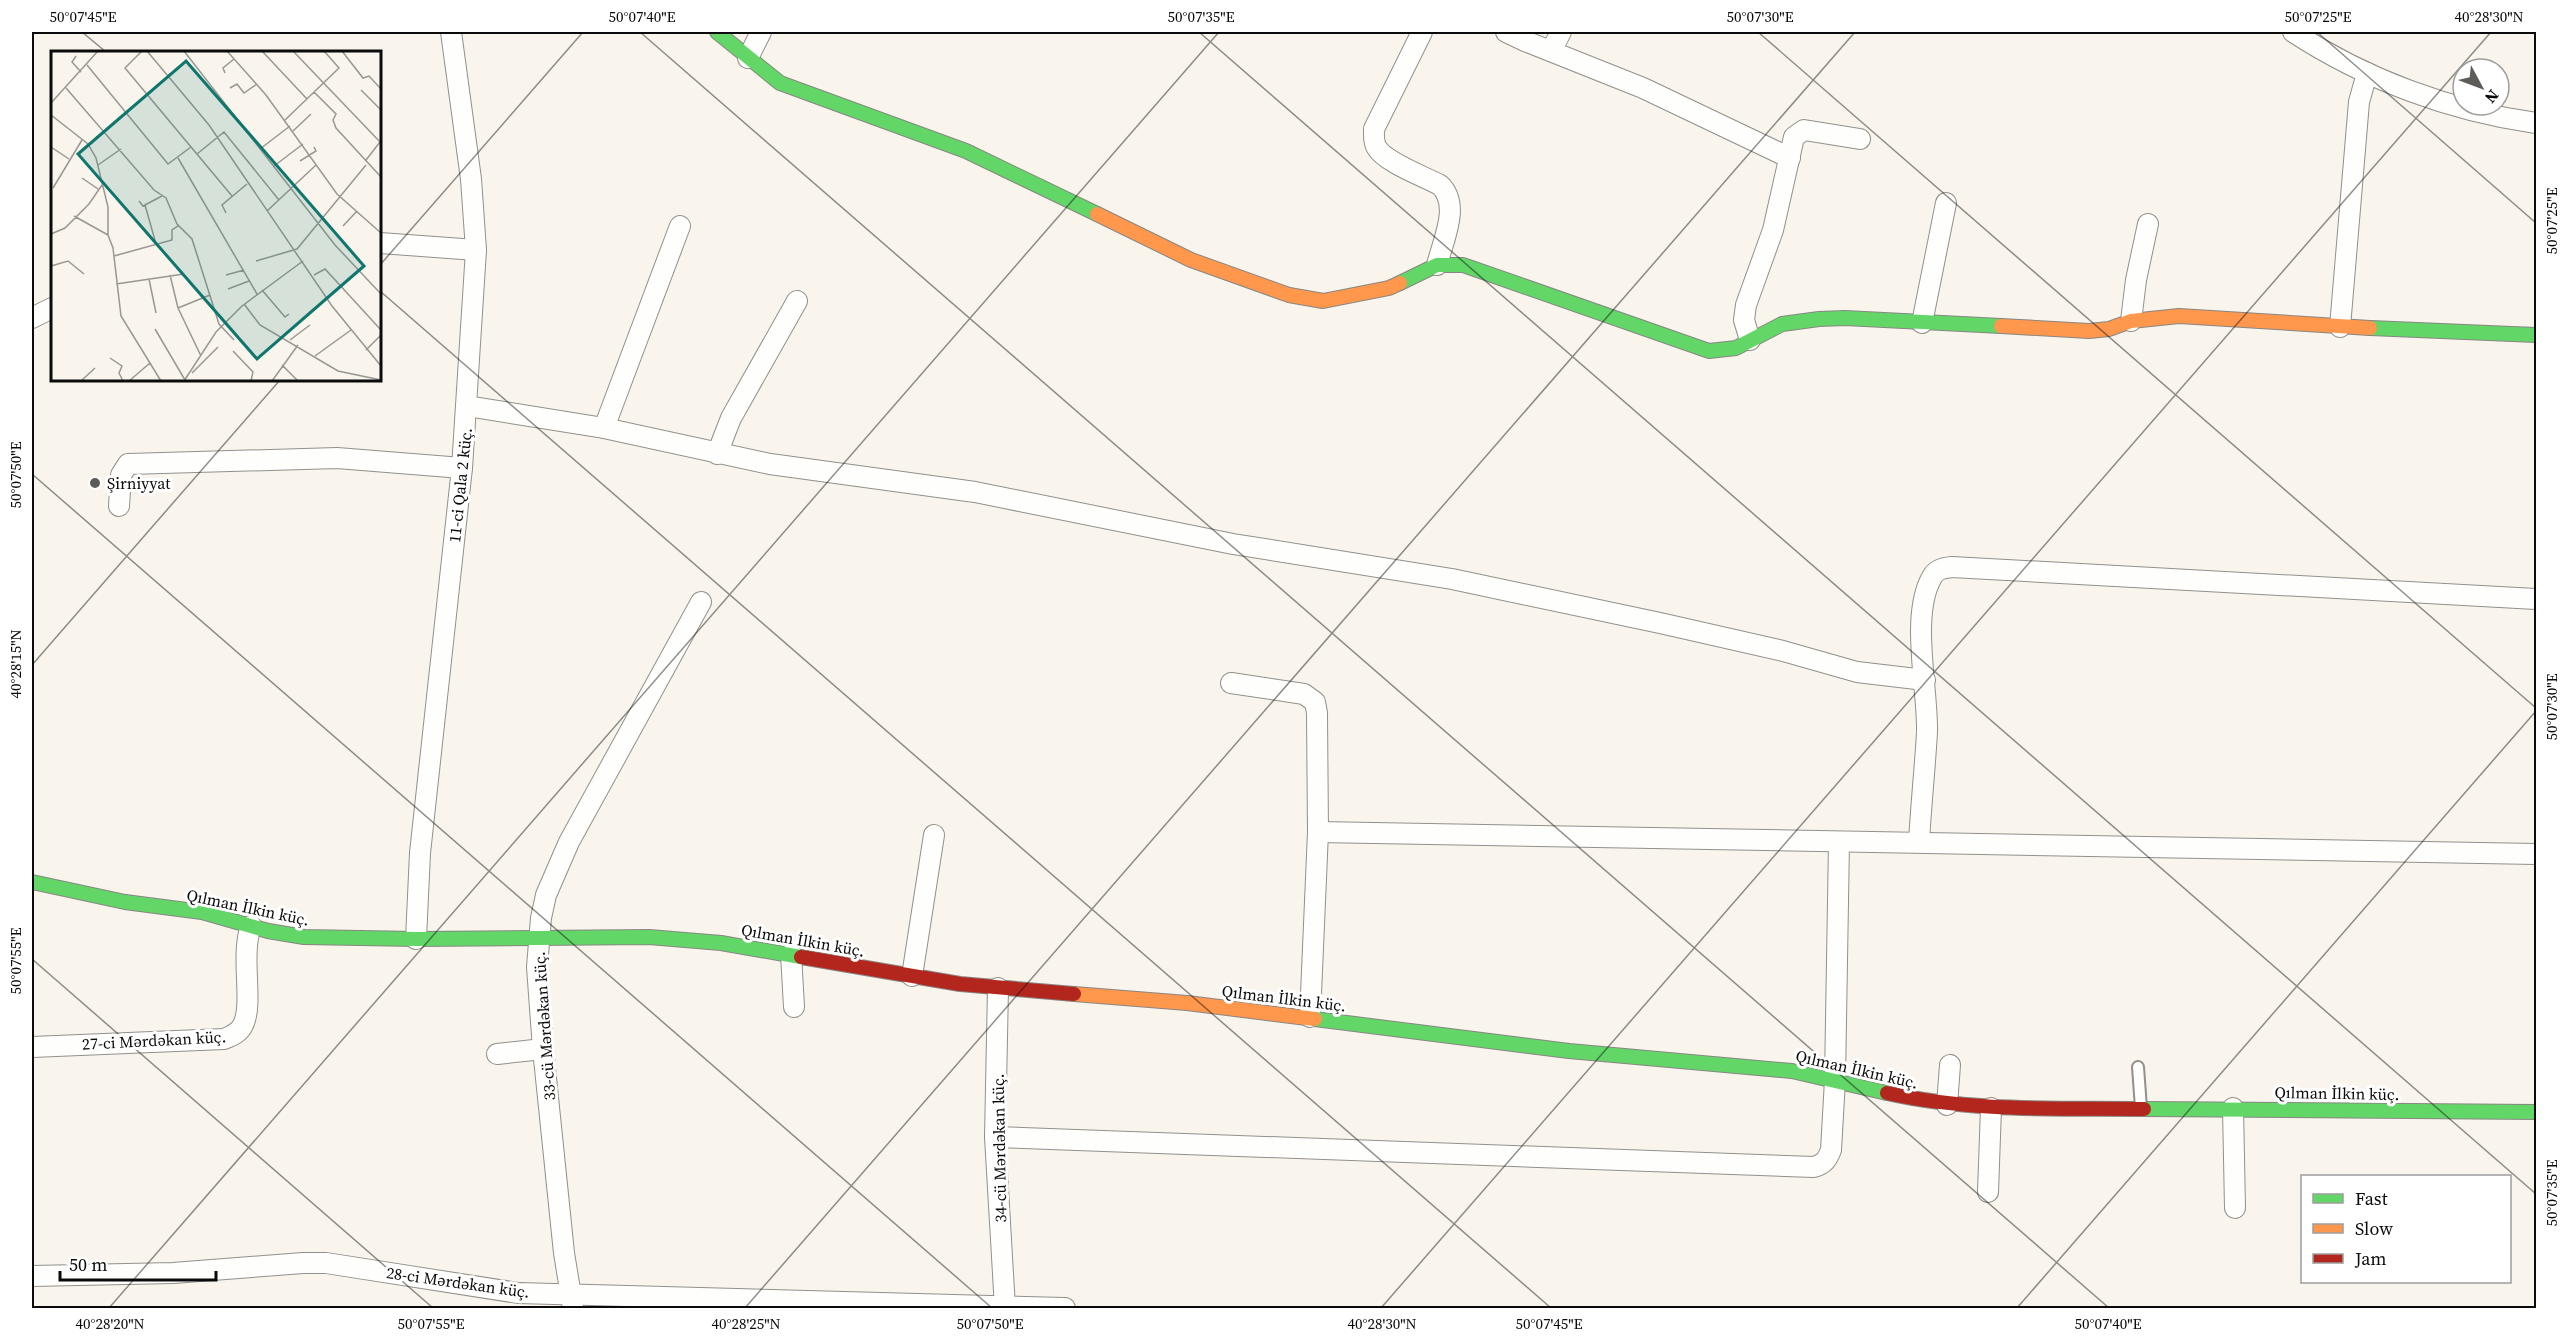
<svg xmlns="http://www.w3.org/2000/svg" width="2568" height="1340" viewBox="0 0 2568 1340" font-family="'Source Serif 4',serif">
  <style>
    .lines { fill: none; stroke-linecap: round; stroke-linejoin: round }
    .lane-casing { stroke: #92908c; stroke-width: 14 }
    .street-casing { stroke: #92908c; stroke-width: 22 }
    .fast-casing { stroke: #888683; stroke-width: 16 }
    .slow-casing { stroke: #888683; stroke-width: 16 }
    .jam-casing { stroke: #888683; stroke-width: 16 }
    .lane { stroke: #fefefc; stroke-width: 10 }
    .street { stroke: #fefefc; stroke-width: 20 }
    .fast { stroke: #63d668; stroke-width: 14 }
    .slow { stroke: #ff974d; stroke-width: 14 }
    .jam { stroke: #b3261e; stroke-width: 14 }
    .ticks { fill: none; stroke: #0a0a0a; stroke-width: 1.5; stroke-opacity: 0.45 }
    .poi-dot { fill: #5e5c59; stroke: #fff; stroke-width: 2 }
    .labels { text-anchor: middle; stroke-width: 6; stroke-linejoin: round; paint-order: stroke }
    .poi-label { font-size: 16px; fill: #0a0a0a; stroke: #fff; text-anchor: start }
    .street-label { font-size: 16px; fill: #0a0a0a; stroke: #fff }
    .inset-road { fill: none; stroke: #999792; stroke-width: 1.5 }
    .view { fill: #0f766e; fill-opacity: 0.15; stroke: #0f766e; stroke-width: 3 }
    .inset-edge { fill: none; stroke: #0a0a0a; stroke-width: 3 }
    .neatline { fill: none; stroke: #0a0a0a; stroke-width: 2 }
    .ticks-label { font-size: 15px; text-anchor: middle; fill: #0a0a0a }
  </style>
  <rect width="100%" height="100%" fill="#f9f5ed"/>
  <g class="lines">
    <!-- lane casing -->
    <g class="lane-casing">
      <path id="lane" d="M2138,1067L2141,1108"/>
    </g>
    <!-- street casing -->
    <g class="street-casing">
      <g id="street">
        <path d="M1422,32L1374,129C1374,135 1373,142 1377,148C1385,162 1425,177 1440,185C1461,205 1443,240 1437,265"/>
        <path d="M1506,32L1525,41L1643,88L1790,158"/>
        <path d="M2293,32C2365,79 2450,111 2536,123"/>
        <path d="M1551,51L1561,32"/>
        <path d="M748,58L761,32"/>
        <path d="M380,243L476,250"/>
        <path d="M32,318L52,308"/>
        <path d="M2131,321L2136,280L2148,224"/>
        <path d="M1922,323L1946,203"/>
        <path d="M2340,327L2359,102L2367,73"/>
        <path d="M1750,340L1744,320L1746,305L1773,230L1794,137L1804,130L1860,139"/>
        <path d="M467,406L604,428L770,464L975,492L1233,544L1452,579L1660,623L1783,651L1857,672L1925,680"/>
        <path d="M604,428L680,226"/>
        <path d="M717,454L731,418L797,301"/>
        <path d="M119,506L121,475L128,464L337,458L462,468"/>
        <path d="M1231,683L1304,694L1315,702L1317,713L1318,832L1310,1017"/>
        <path d="M1318,832L2536,854"/>
        <path d="M1919,842C1921,805 1925,768 1927,732C1928,688 1910,615 1932,577C1936,569 1944,568 1952,567L2536,599"/>
        <path d="M416,939L420,853L462,468L476,250L471,179L451,32"/>
        <path d="M791,954L794,1007"/>
        <path d="M912,976L934,835"/>
        <path d="M998,988L995,1137L1005,1308"/>
        <path d="M32,1047L224,1039C232,1036 239,1033 243,1025C254,1003 240,956 251,926"/>
        <path d="M497,1054L543,1049"/>
        <path d="M1947,1105L1950,1065"/>
        <path d="M2233,1108L2235,1208"/>
        <path d="M995,1137L1814,1167C1824,1164 1827,1160 1831,1150L1835,1080L1839,842"/>
        <path d="M1988,1192L1991,1108"/>
        <path d="M32,1276L173,1273L303,1263H326L518,1293L1065,1308"/>
        <path d="M573,1308L564,1253L543,1049L537,967L541,918L546,895L569,842L701,602"/>
      </g>
    </g>
    <!-- fast casing -->
    <g class="fast-casing">
      <g id="fast">
        <path d="M717,32L780,83L966,151L1097,214"/>
        <path d="M1400,283L1437,265H1463L1709,351L1736,348L1782,324L1819,319L1845,318L2001,326"/>
        <path d="M2370,328L2536,335"/>
        <path d="M32,882L125,902L202,912L268,931L304,937L416,939L649,937L721,943L801,957"/>
        <path d="M1315,1019L1569,1051L1792,1071L1887,1093"/>
        <path d="M2144,1109L2536,1112"/>
      </g>
    </g>
    <!-- slow casing -->
    <g class="slow-casing">
      <g id="slow">
        <path d="M1097,214L1191,260L1289,295L1323,301L1389,288L1400,283"/>
        <path d="M2001,326L2089,331L2109,329L2131,321L2179,316L2370,328"/>
        <path d="M1074,994L1187,1003L1315,1019"/>
      </g>
    </g>
    <!-- jam casing -->
    <g class="jam-casing">
      <g id="jam">
        <path d="M801,957L960,984L1074,994"/>
        <path d="M1887,1093C1971,1112 2058,1108 2144,1109"/>
      </g>
    </g>
    <!-- lane -->
    <use href="#lane" class="lane"/>
    <!-- street -->
    <use href="#street" class="street"/>
    <!-- fast -->
    <use href="#fast" class="fast"/>
    <!-- slow -->
    <use href="#slow" class="slow"/>
    <!-- jam -->
    <use href="#jam" class="jam"/>
  </g>
  <!-- ticks -->
  <path class="ticks" d="M82,32L106,52M640,32L2109,1308M1199,32L2536,1194M1758,32L2536,708M2317,32L2536,223M380,265L583,32M380,291L1551,1308M32,474L992,1308M32,665L280,380M32,959L433,1308M109,1308L1219,32M745,1308L1855,32M1381,1308L2491,32M2017,1308L2536,711"/>
  <!-- markers -->
  <circle class="poi-dot" cx="95" cy="483" r="6"/>
  <g class="labels">
    <!-- poi labels -->
    <g class="poi-label">
      <text x="107" y="489">Şirniyyat</text>
    </g>
    <!-- street labels -->
    <g class="street-label">
      <text transform="translate(460 485) rotate(-84)" y="6">11-ci Qala 2 küç.</text>
      <text transform="translate(248 907) rotate(12)" y="6">Qılman İlkin küç.</text>
      <text transform="translate(803 940) rotate(10)" y="6">Qılman İlkin küç.</text>
      <text transform="translate(1284 998) rotate(7)" y="6">Qılman İlkin küç.</text>
      <text transform="translate(544 1026) rotate(-94)" y="6">33-cü Mərdəkan küç.</text>
      <text transform="translate(154 1040) rotate(-3)" y="6">27-ci Mərdəkan küç.</text>
      <text transform="translate(1857 1069) rotate(13)" y="6">Qılman İlkin küç.</text>
      <text transform="translate(2337 1093) rotate(1)" y="6">Qılman İlkin küç.</text>
      <text transform="translate(999 1148) rotate(-91)" y="6">34-cü Mərdəkan küç.</text>
      <text transform="translate(458 1282) rotate(8)" y="6">28-ci Mərdəkan küç.</text>
    </g>
  </g>
  <!-- overview -->
  <g transform="translate(51 51)">
    <rect width="330" height="330" fill="#f9f5ed"/>
    <path class="inset-road" d="M91,0L74,17L181,145M96,0L158,74L281,255L330,315M133,0L284,194L330,243M176,0L215,44L286,143L330,182M211,0L256,48M242,0L330,92M291,0L312,27L318,25L330,38M25,5L21,11L30,21M36,14L117,113L140,96M174,22L172,17L183,8M15,37L103,139L115,147L126,173L141,188L168,273L183,289M179,37L186,33L193,42L206,33M310,39L330,59M263,41L285,63L282,69L285,77L330,126M0,52L47,0M0,64L37,93L45,107L57,156V184L62,197L70,265L110,330M234,69L288,17L273,0M242,80L260,63M0,96L18,108M209,98L239,75M146,103L173,81L228,149M127,107L206,243M315,109L329,91M249,110L265,100L263,96M47,114L70,98M223,115L252,93M31,127L47,138M2,137L31,89M88,150L92,155L111,145M94,154L105,193M216,160L265,114M175,162L171,154L196,133M23,165L57,184M292,175L306,160M0,183L14,177L38,153L51,134M63,205L121,189V179L127,175M205,210L246,198L315,114M0,215L17,210L33,223M119,224L127,257L150,305M175,224L193,219M263,224L274,218L330,279M98,228L105,262M65,233L133,223M177,238L198,230M211,239L234,266L238,263M193,253L209,274L287,320L330,329M127,257L159,244M104,278L134,329M239,289L259,274M315,299L330,284M182,300L202,321L200,330M264,305L300,279M59,307L71,315L68,322L72,330M231,314L247,330M141,322L167,296M30,330L44,317M78,330L99,312M133,330L165,281L191,255L252,210M221,330L247,294"/>
    <path class="view" d="M135,10L313,215L206,308L27,103Z"/>
    <rect width="330" height="330" class="inset-edge"/>
  </g>
  <!-- border -->
  <rect width="2568" height="1340" fill="none" stroke="#ffffff" stroke-width="66"/>
  <!-- legend -->
  <rect x="2301" y="1175" width="210" height="108" fill="#ffffff" stroke="#9d9d9d" stroke-width="1.5"/>
  <rect x="2313" y="1194" width="30" height="9" fill="#63d668" stroke="#9d9d9d" stroke-width="1.5"/>
  <text x="2355" y="1205" font-size="18" fill="#0a0a0a">Fast</text>
  <rect x="2313" y="1224" width="30" height="9" fill="#ff974d" stroke="#9d9d9d" stroke-width="1.5"/>
  <text x="2355" y="1235" font-size="18" fill="#0a0a0a">Slow</text>
  <rect x="2313" y="1254" width="30" height="9" fill="#b3261e" stroke="#9d9d9d" stroke-width="1.5"/>
  <text x="2355" y="1265" font-size="18" fill="#0a0a0a">Jam</text>
  <!-- north arrow -->
  <g transform="translate(2481 87) rotate(131)"><circle r="28" fill="#ffffff" stroke="#9d9d9d" stroke-width="1.5"/>
  <path d="M0-4.5L10 22L0 15L-10 22Z" fill="#5e5c59"/>
  <text y="-9" font-size="16" font-weight="bold" text-anchor="middle" fill="#0a0a0a">N</text>
  </g>
  <!-- scale -->
  <path d="M60 1271v9h156v-9" fill="none" stroke="#0a0a0a" stroke-width="3"/>
  <text x="69" y="1271" font-size="18" fill="#0a0a0a" stroke="#ffffff" stroke-width="4.5" paint-order="stroke">50 m</text>
  <rect x="33" y="33" width="2502" height="1274" class="neatline"/>
  <g class="ticks-label">
    <text x="83" y="22">50°07'45"E</text>
    <text x="642" y="22">50°07'40"E</text>
    <text x="1201" y="22">50°07'35"E</text>
    <text x="1760" y="22">50°07'30"E</text>
    <text x="2318" y="22">50°07'25"E</text>
    <text x="2489" y="22">40°28'30"N</text>
    <text transform="translate(2552 221) rotate(-90)" y="5">50°07'25"E</text>
    <text transform="translate(16 475) rotate(-90)" y="5">50°07'50"E</text>
    <text transform="translate(16 664) rotate(-90)" y="5">40°28'15"N</text>
    <text transform="translate(2552 707) rotate(-90)" y="5">50°07'30"E</text>
    <text transform="translate(16 961) rotate(-90)" y="5">50°07'55"E</text>
    <text transform="translate(2552 1193) rotate(-90)" y="5">50°07'35"E</text>
    <text x="110" y="1329">40°28'20"N</text>
    <text x="431" y="1329">50°07'55"E</text>
    <text x="746" y="1329">40°28'25"N</text>
    <text x="990" y="1329">50°07'50"E</text>
    <text x="1382" y="1329">40°28'30"N</text>
    <text x="1549" y="1329">50°07'45"E</text>
    <text x="2108" y="1329">50°07'40"E</text>
  </g>
</svg>
